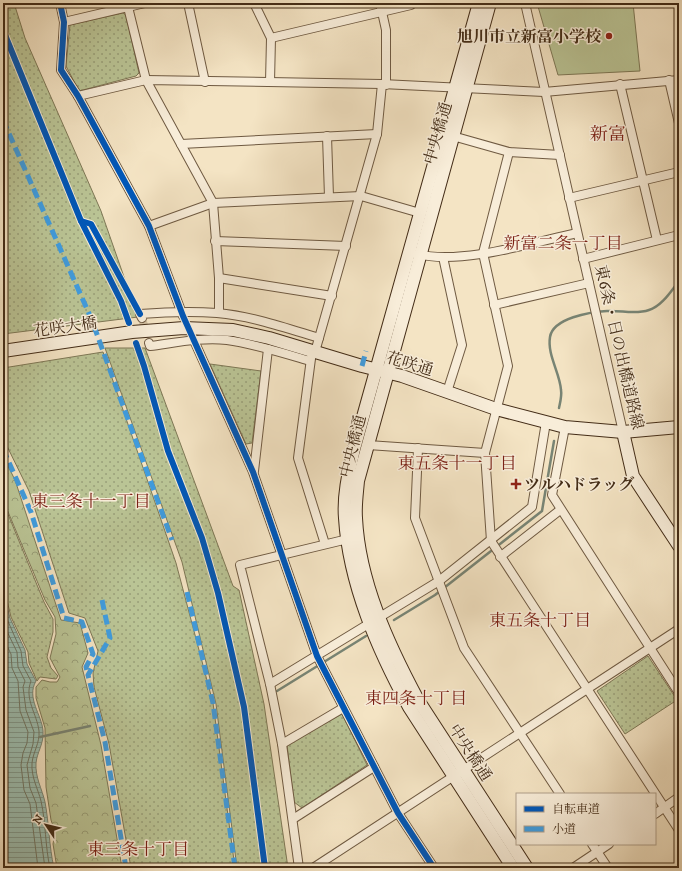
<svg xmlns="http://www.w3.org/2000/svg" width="682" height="871" viewBox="0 0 682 871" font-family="'IM FELL DW Pica','Noto Serif JP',serif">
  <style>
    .grass { fill: url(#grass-dots); stroke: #7e7856 }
    .forest { fill: url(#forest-crowns); stroke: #7e7856 }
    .pitch { fill: #bac495; stroke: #7e7856 }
    .water { fill: url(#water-rules); stroke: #788474 }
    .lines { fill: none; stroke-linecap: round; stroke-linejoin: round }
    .shore { stroke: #707664; stroke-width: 1 }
    .stream { stroke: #788474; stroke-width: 2.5 }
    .street-tunnel { stroke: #d1bfa1; stroke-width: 8; stroke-dasharray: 8 4; stroke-linecap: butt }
    .street-casing { stroke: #6f5a42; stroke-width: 10 }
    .secondary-casing { stroke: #432c17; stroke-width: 14 }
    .street { stroke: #f8edd9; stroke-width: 8 }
    .secondary { stroke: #f8edd9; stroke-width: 12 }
    .quiet { stroke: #3f9cdf; stroke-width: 5; stroke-dasharray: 10 5; stroke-linecap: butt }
    .cycleway-casing { stroke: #f8edd9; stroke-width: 8 }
    .cycleway { stroke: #0057b8; stroke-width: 6 }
    .poi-dot { fill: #8f2418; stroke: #f8edd9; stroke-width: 1.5 }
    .labels { text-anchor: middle; stroke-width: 3; stroke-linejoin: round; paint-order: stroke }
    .poi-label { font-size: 16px; font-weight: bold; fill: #432c17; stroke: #f8edd9; text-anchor: end }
    .street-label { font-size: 16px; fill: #432c17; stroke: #f8edd9 }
    .neighbourhood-label { font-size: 17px; fill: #7a1f14; stroke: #f8edd9 }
    .quarter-label { font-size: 18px; fill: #7a1f14; stroke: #f8edd9 }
  </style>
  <defs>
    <pattern id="grass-dots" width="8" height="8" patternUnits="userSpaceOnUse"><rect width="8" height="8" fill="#bac495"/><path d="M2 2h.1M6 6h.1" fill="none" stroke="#999f79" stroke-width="1.8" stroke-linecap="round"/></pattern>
    <pattern id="forest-crowns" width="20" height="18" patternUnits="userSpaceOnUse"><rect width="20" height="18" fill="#bac495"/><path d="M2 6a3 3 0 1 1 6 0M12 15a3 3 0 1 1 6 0" fill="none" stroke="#999f79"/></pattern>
    <pattern id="water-rules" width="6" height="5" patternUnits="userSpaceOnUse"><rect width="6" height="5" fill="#9cbfb2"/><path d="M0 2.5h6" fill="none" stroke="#819b90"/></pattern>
  </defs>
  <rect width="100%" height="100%" fill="#f4e4c4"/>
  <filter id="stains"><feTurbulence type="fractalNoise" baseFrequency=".005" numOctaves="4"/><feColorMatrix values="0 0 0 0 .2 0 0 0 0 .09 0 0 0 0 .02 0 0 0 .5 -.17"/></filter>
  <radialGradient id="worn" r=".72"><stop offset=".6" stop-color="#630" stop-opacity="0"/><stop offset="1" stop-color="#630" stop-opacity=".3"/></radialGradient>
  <!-- grass -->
  <g class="grass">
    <path d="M3,3H14L25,38L101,211L138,317L3,334Z"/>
    <path d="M123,13L126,15L139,73L136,76L79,91L66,66L70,25Z"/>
    <path d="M105,348H145L233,586L239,590L264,704L288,868H237L216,704L182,562Z"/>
    <path d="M103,352L176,563L213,703L235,868H131L109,744L94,687L93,673L98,651L85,618L69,613L29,491L3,438V368Z"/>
    <path d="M210,364L261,371L252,443L246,444Z"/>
    <path d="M3,502L44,602L53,619V632L47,657L51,668L58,676L56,679L40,677L37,681L29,663L28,652L11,617L3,584Z"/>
    <path d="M648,656L677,700L625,734L597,691Z"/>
    <path d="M342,714L367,765L302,808L294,802L287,745Z"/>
  </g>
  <!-- forest -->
  <path class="forest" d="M3,456L15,480L61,620L80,623L88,653L82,667L101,745L122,868H57L53,844L55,832L51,820L46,787L45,728L36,698V687L42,680L50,682H57L60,677L50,658L56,634L55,617L45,600L6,507L3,497Z"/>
  <!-- pitch -->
  <path class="pitch" d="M537,3H633L640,71L558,75Z"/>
  <!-- water -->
  <path class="water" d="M3,589L10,618L25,650L27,664L36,681C26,698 42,715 43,731C44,744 37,752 36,763C35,777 42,789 45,802C49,823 49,846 54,868H3Z"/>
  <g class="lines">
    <!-- shore -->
    <g class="shore">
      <path d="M3,605L7,619L21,651L23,666L31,681C24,699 37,714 39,731C40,743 33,752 32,763C31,777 38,789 41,801C46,823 45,846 50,868"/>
      <path d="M3,623L17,652L18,667L25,681L23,687L26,710L34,732L33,744L27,765L30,788L36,803L45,868"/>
      <path d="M3,638L11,654L12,668L18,681L20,711L28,732L27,743L23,753L21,765L24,790L30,804L38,868"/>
    </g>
    <!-- stream -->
    <g class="stream">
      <path d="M559,408C560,403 562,396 561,390C560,373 547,355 550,337C553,318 590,312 607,311C621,310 635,315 649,310C662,306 671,291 679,281"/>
      <path d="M394,620L435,595L542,511L554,441"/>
      <path d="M277,691L366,636"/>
      <path d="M40,737L90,726"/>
    </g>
    <!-- street-tunnel -->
    <path class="street-tunnel" d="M142,318L149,343"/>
    <!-- street casing -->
    <g class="street-casing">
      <g id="street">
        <path d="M60,3L64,22L61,70L78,96L149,226L183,316"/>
        <path d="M127,3L146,80L213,203L219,278V313"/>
        <path d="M188,3L205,82"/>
        <path d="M254,3L271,38L270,82"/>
        <path d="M380,3L386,30V85"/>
        <path d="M525,3L623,432"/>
        <path d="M64,22L145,3"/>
        <path d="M271,38L411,5L412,3"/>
        <path d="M669,80L679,123"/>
        <path d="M620,84L657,240"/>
        <path d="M78,96L146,80L382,84L544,92L679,80"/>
        <path d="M449,135L509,152L560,155"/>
        <path d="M327,136L329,197"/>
        <path d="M181,144L377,134"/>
        <path d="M509,152L483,253L508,366L485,453L491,541L679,830"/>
        <path d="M569,198L679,172"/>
        <path d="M149,226L213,203L361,196L420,213"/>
        <path d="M215,241L346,246"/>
        <path d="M417,254C462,265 531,243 577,233"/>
        <path d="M443,257L462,345L447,392"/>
        <path d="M583,259L679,235"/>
        <path d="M219,278L332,296"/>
        <path d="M494,305L589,283"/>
        <path d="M142,318L140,314C166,312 191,311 217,313C252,316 286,328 319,338"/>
        <path d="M192,336L253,472L317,656L398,813L434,868"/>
        <path d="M149,343L150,346C174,343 202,337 227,340C255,344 283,353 310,361"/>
        <path d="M312,351L298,458L325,544"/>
        <path d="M315,352L377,134L382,84"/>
        <path d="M565,427L552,495L679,693"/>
        <path d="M368,445L485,453"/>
        <path d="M418,448L415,518L464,648L560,794"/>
        <path d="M254,471L268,349"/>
        <path d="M500,557L560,510"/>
        <path d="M270,684L439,581L532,507L546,422"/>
        <path d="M282,744L343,708"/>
        <path d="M655,814L679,797"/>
        <path d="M293,819L374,767"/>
        <path d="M592,844L608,868"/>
        <path d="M299,868L282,744L270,684L240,565L352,538"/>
        <path d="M313,868L679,629"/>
        <path d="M573,868L609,844"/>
      </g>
    </g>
    <!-- secondary casing -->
    <g class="secondary-casing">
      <g id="secondary">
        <path d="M479,3L354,449C349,471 343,495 345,518C349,584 378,650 409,707L513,868"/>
        <path d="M490,3L358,481C357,493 355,506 356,518C359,581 388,644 418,700L527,868"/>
        <path d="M3,351L132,332L184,328L233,330L269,338L362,366L402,376L496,409L565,427L623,432L679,427"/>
        <path d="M623,432L633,476L679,546"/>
      </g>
    </g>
    <!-- street -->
    <use href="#street" class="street"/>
    <!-- secondary -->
    <use href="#secondary" class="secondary"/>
    <!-- quiet -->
    <g class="quiet">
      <path d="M3,120L91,318L172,540"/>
      <path d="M362,366L366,351"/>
      <path d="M3,449L31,512L64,618L82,622L93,654L86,667L88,675"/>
      <path d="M187,592L213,703L235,868"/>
      <path d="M102,600L110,638L88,675L105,742L126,868"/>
    </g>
    <!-- cycleway casing -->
    <g class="cycleway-casing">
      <g id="cycleway">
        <path d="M60,3L64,22L61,70L78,96L149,226L183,316L253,472L317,656L398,813L434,868"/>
        <path d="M3,30L81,221L121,301L129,323"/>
        <path d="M81,221L91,224L140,314"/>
        <path d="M136,343L144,366L168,451L202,538L218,593L244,707L265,868"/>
      </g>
    </g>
    <!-- cycleway -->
    <use href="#cycleway" class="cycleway"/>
  </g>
  <!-- markers -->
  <g class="poi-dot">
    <circle cx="609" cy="36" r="4"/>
    <path d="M514 478h4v4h4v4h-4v4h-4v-4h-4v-4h4z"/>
  </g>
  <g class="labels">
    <!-- poi labels -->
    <g class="poi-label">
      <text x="601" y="42">旭川市立新富小学校</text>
      <text x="524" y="490" text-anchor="start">ツルハドラッグ</text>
    </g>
    <!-- street labels -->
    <g class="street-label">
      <text transform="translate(437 133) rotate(-74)" y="6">中央橋通</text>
      <text transform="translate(65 326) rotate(-8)" y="6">花咲大橋</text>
      <text transform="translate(620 347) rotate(77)" y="6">東6条・日の出橋道路線</text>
      <text transform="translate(410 363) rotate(17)" y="6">花咲通</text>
      <text transform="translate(352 446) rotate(-76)" y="6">中央橋通</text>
      <text transform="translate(471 752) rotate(57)" y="6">中央橋通</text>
    </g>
    <!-- neighbourhood labels -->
    <g class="neighbourhood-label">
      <text x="563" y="249">新富二条一丁目</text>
      <text x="457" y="469">東五条十一丁目</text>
      <text x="91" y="507">東三条十一丁目</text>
      <text x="540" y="626">東五条十丁目</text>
      <text x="416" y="704">東四条十丁目</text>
      <text x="138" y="855">東三条十丁目</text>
    </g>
    <!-- quarter labels -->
    <g class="quarter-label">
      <text x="608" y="140">新富</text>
    </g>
  </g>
  <!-- margin -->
  <rect width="682" height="871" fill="none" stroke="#f4e4c4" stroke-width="16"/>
  <rect x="4" y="4" width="674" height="863" fill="none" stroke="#432c17" stroke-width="2"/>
  <rect x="8" y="8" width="666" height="855" fill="none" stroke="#432c17"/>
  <!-- legend -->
  <rect x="516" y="793" width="140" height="52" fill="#f8edd9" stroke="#b0a08b"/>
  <rect x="524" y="806" width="20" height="6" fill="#0057b8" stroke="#b0a08b"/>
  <text x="552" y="813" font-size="12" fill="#432c17">自転車道</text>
  <rect x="524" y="826" width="20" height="6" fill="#3f9cdf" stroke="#b0a08b"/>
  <text x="552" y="833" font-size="12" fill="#432c17">小道</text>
  <!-- north arrow -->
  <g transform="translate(46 825) rotate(305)" stroke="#f8edd9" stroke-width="3" paint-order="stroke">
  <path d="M0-3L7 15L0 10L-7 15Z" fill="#432c17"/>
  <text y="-6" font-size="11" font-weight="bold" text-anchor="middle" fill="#432c17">N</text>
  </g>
  <rect width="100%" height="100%" filter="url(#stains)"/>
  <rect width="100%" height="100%" fill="url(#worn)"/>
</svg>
